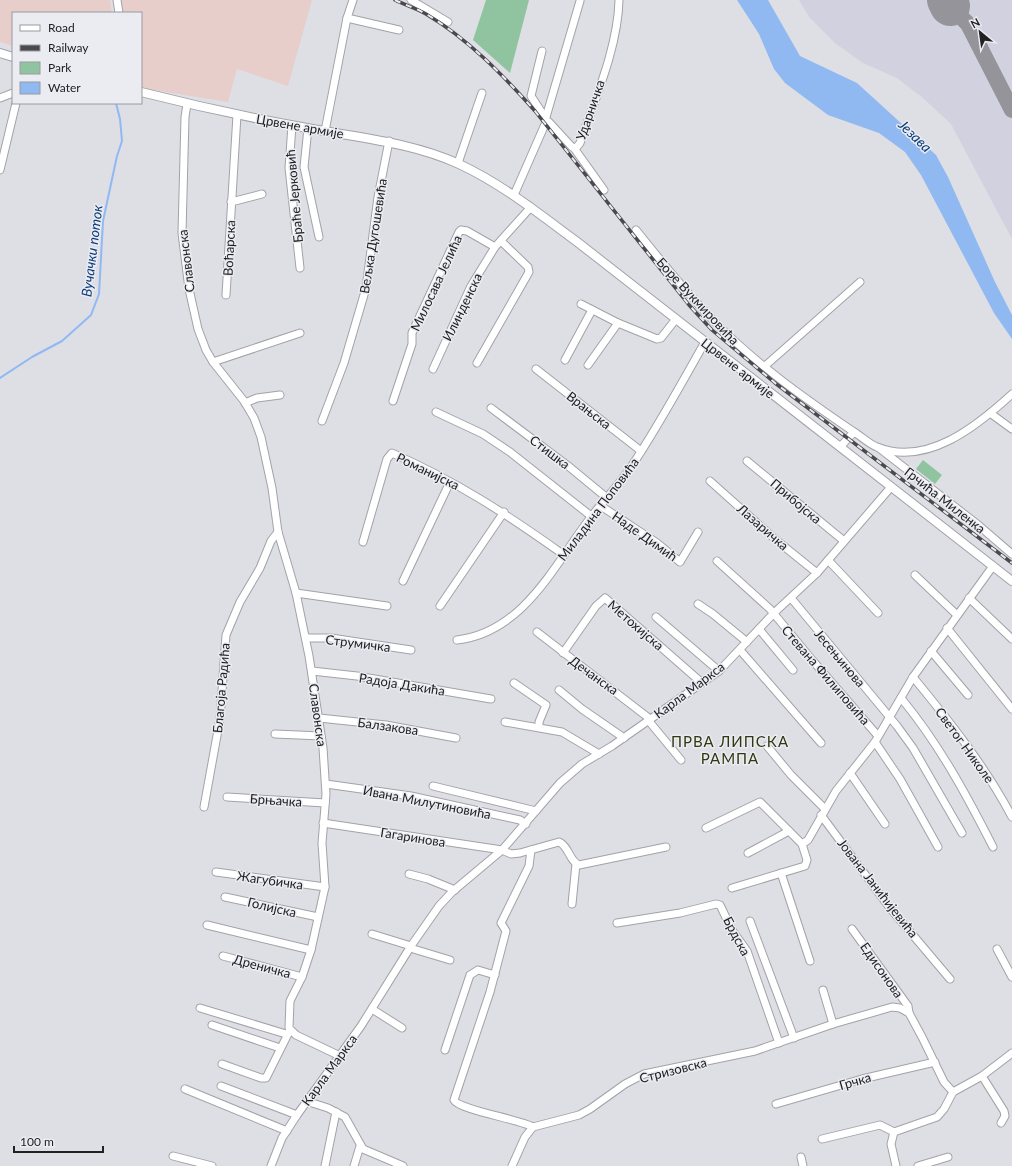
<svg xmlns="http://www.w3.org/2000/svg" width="1012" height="1166" viewBox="0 0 1012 1166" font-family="Lato,sans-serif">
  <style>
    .built { fill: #d2d1df }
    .industrial { fill: #e8ceca }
    .green { fill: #90c4a0 }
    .water { fill: #90b9f2 }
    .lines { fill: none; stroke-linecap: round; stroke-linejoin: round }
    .stream { stroke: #90b9f2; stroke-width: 2 }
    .taxiway { stroke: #94949a; stroke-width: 16 }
    .runway { stroke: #94949a; stroke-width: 40 }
    .minor-casing { stroke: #a3a2a9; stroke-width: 9 }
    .major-casing { stroke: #a3a2a9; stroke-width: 10 }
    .minor { stroke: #fff; stroke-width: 7 }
    .major { stroke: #fff; stroke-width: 8 }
    .rail-casing { stroke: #4a4a4e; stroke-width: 3.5 }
    .rail { stroke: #ebebf2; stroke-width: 2; stroke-dasharray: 6; stroke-linecap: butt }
    .labels { text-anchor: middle; stroke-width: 3; stroke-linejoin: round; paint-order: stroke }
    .street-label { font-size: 13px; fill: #212124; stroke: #ebebf2 }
    .water-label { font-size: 14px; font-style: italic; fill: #0a3c7a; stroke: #ebebf2 }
    .quarter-label { font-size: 15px; letter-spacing: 1px; fill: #323810; stroke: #ebebf2 }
  </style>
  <rect width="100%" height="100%" fill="#dedee5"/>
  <!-- built -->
  <path class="built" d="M799,0H1012V239L951,124L923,98L897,78L863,63L835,43L810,18Z"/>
  <!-- industrial -->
  <g class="industrial">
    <path d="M0,0H110L112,13H13V46L0,42Z"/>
    <path d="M121,0H312L288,86L237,69L228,102L141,88V13H124Z"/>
  </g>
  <!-- green -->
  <g class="green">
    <path d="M486,0H529L510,73L473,40Z"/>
    <path d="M923,460L942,475L935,484L916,469Z"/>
  </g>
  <!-- water -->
  <path class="water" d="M737,0H768L800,56L857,83L936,155L948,177L995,282L1012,315V339L994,313L921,175L905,152L879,133L828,115L785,83L774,69L759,34Z"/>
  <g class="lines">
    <!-- stream -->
    <path class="stream" d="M0,378L32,357L62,341L91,315L99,294L103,221L117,156L122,141L120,119L116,103"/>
    <!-- taxiway -->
    <path class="taxiway" d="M950,6L968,24L1012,110"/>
    <!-- runway -->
    <path class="runway" d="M947,0L950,6"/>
    <!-- minor casing -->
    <g class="minor-casing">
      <g id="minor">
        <path d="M117,0L119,13"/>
        <path d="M411,0L448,22"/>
        <path d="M347,18L399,30"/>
        <path d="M542,51L531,96L546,119"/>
        <path d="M0,98L13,93"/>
        <path d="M187,104L185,117L182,233L189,289L198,329L206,350L213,362L244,401L254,418L261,437L272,488L278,532L296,593L309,656L323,748L326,794L322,843L325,887L311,950L302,977L290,1001L289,1028L296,1035L340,1056"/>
        <path d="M546,117L580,1"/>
        <path d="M292,125L289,168L300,268"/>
        <path d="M308,128L304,167L319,237"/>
        <path d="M325,131L347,18L353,0"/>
        <path d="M574,148L604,190"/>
        <path d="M458,163L482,93"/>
        <path d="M0,170L16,103"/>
        <path d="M514,195L546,122H549L572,147L576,148L580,143C595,99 618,47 619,0"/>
        <path d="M231,202L262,194"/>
        <path d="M636,230C660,260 685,291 711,318C753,362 804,398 854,432"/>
        <path d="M226,295L237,115"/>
        <path d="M581,304L618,323L657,339L661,338L676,319"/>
        <path d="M565,360L592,310"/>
        <path d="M213,362L300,333"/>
        <path d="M477,363L529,272L528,267L502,242"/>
        <path d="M588,365L618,323"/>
        <path d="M765,366L860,282"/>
        <path d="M433,369L471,286L495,247"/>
        <path d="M536,369L641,451"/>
        <path d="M393,401L412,344V333L459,232L461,230L467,231L495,247L531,207"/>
        <path d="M245,403L257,398L280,395"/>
        <path d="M491,408L567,465L607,498"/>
        <path d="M436,412L483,434L510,452L591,516"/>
        <path d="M990,413L1012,429"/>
        <path d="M322,421L344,363L366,288L378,197L389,141"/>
        <path d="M840,447L854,432C861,436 869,444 877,447C927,467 977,426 1012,394"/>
        <path d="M879,448L977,524L1012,554"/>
        <path d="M747,461L844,541"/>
        <path d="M710,481L776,540L817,573"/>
        <path d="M601,506L657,543L680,562L698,532"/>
        <path d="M363,542L387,459L392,453C456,481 508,515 564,555"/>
        <path d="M828,560L878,613"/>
        <path d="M717,561L770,609L813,661L878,736"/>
        <path d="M915,575L957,615"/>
        <path d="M403,581L450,482"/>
        <path d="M296,593L387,606"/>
        <path d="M791,598L897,726L913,748L962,833"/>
        <path d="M969,598L1012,639"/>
        <path d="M698,604L713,614L747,642"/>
        <path d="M440,606L504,512"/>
        <path d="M656,617L719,671"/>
        <path d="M947,628L1012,709"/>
        <path d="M759,629L793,670"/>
        <path d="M537,632L650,719"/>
        <path d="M306,638H331L411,650"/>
        <path d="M457,640C524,632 554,565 591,517C604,500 619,485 631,467C658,427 681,384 705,342"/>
        <path d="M740,650L821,743"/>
        <path d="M931,651L968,695"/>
        <path d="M563,653L596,606L605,598L702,683"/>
        <path d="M312,671L357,676L491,699"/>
        <path d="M913,677C950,722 985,766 1012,817"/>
        <path d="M514,683L546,705L539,722V726"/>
        <path d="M559,690L582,709L624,738"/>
        <path d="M901,698C939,744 966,794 993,847"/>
        <path d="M319,718L386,725L456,738"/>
        <path d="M648,720L681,760"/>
        <path d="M505,722L562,732L599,754"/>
        <path d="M275,734L321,736"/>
        <path d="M875,742L900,779L938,847"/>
        <path d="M767,746L791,775L825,809"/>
        <path d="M850,773L885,824"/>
        <path d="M326,784L411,796L520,820L526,824"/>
        <path d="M433,786L536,811"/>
        <path d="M227,797L325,803"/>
        <path d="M204,807L220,719L226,635L240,602L260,568L271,541L278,532"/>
        <path d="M821,815L890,908L950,979"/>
        <path d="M323,823L502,850L511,854L520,853L559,842C569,846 569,861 579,865L666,847"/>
        <path d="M706,828L760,802L802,844L807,860L805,866L732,888"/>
        <path d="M802,844L808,840L836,791L875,742L913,677L993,566"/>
        <path d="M531,850L529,866L501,923L506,931L490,992L454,1100C459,1110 519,1119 533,1127"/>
        <path d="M748,853L789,831"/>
        <path d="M216,872L325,887"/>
        <path d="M781,873L810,961"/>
        <path d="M409,874L428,879L455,890"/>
        <path d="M225,897L318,917"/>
        <path d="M572,904L576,864"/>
        <path d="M750,921L794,1038"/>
        <path d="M617,923L680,913L716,904L720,905L732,930L747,951L779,1043"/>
        <path d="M207,925L311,950"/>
        <path d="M852,929L908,1006L909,1013"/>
        <path d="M372,934L411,946"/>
        <path d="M410,948L450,960"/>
        <path d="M997,949L1012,977"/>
        <path d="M223,956L302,977"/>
        <path d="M823,990L833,1024"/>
        <path d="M200,1008L286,1034"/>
        <path d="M372,1009L402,1028"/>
        <path d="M212,1025L280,1048"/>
        <path d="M445,1050L470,975L478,970L495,975"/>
        <path d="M222,1064L261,1078H266L290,1030"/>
        <path d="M982,1076L1004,1111L1005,1116L1001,1123"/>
        <path d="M221,1086L297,1115"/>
        <path d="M185,1089L287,1131"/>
        <path d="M306,1101L328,1108L345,1117L363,1149L403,1166"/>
        <path d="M776,1104L862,1079L935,1062"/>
        <path d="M822,1139L880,1125L894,1132"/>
        <path d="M173,1156L212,1166"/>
        <path d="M801,1157L803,1166"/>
        <path d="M271,1166L282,1138L297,1115L361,1026L411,946L439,906L452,892L502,850L560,783L582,764L612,746L719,671L774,613L817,573L891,487"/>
        <path d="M325,1166L336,1112"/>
        <path d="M354,1166L360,1146"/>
        <path d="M512,1166L525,1137L533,1127L579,1115L590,1109L625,1084L644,1074L755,1051L833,1024L892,1007L900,1008L909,1013L922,1037L944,1082L953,1092"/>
        <path d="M896,1166L891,1144L894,1132L937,1117L944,1109L953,1092L982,1076L1012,1053"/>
        <path d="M918,1166L948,1157"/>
      </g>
    </g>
    <!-- major casing -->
    <g class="major-casing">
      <g id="major">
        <path d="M0,53L13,57"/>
        <path d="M141,92C196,106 251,118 307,128C359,138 410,142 459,164C502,184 538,213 576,241L1012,581"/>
      </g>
    </g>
    <!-- minor -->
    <use href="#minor" class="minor"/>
    <!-- major -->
    <use href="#major" class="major"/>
    <!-- rail casing -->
    <g class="rail-casing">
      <path id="rail" d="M395,0C405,5 416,8 426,14C468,39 502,74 535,111L689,305L712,330L775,383L1012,563"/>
    </g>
    <!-- rail -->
    <use href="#rail" class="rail"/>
  </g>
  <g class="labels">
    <!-- street labels -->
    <g class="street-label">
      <text transform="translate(590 110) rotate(-71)" y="5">Ударничка</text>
      <text transform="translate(300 126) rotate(10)" y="5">Црвене армије</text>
      <text transform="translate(294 196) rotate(-95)" y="5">Браће Јерковић</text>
      <text transform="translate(373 236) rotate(-81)" y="5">Вељка Дугошевића</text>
      <text transform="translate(229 248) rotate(-87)" y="5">Воћарска</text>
      <text transform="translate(186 261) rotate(-97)" y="5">Славонска</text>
      <text transform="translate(436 283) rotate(-65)" y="5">Милосава Јелића</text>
      <text transform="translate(698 301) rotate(47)" y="5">Боре Вукмировића</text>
      <text transform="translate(462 307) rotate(-64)" y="5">Илинденска</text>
      <text transform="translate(738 368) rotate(38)" y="5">Црвене армије</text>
      <text transform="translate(589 410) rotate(38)" y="5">Врањска</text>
      <text transform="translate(550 452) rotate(37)" y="5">Стишка</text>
      <text transform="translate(428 471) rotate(26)" y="5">Романијска</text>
      <text transform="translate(945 500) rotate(38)" y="5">Грчића Миленка</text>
      <text transform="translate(796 501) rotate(40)" y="5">Прибојска</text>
      <text transform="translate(598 509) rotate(-53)" y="5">Миладина Поповића</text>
      <text transform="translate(763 527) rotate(41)" y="5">Лазаричка</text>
      <text transform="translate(645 536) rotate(35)" y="5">Наде Димић</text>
      <text transform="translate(636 625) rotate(41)" y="5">Метохијска</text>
      <text transform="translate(358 643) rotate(7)" y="5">Струмичка</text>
      <text transform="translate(840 658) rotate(50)" y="5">Јесењинова</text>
      <text transform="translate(594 675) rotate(36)" y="5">Дечанска</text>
      <text transform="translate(826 675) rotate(49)" y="5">Стевана Филиповића</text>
      <text transform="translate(402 684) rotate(9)" y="5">Радоја Дакића</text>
      <text transform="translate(221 688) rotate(-85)" y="5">Благоја Радића</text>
      <text transform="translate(689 690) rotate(-37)" y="5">Карла Маркса</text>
      <text transform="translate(318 715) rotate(82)" y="5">Славонска</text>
      <text transform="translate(388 726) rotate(8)" y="5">Балзакова</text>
      <text transform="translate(965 745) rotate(54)" y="5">Светог Николе</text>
      <text transform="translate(276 800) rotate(4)" y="5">Брњачка</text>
      <text transform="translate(427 802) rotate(11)" y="5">Ивана Милутиновића</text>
      <text transform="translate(413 837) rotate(9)" y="5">Гагаринова</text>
      <text transform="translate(270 880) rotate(8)" y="5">Жагубичка</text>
      <text transform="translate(878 888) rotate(52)" y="5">Јована Јанићијевића</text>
      <text transform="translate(272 907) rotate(13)" y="5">Голијска</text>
      <text transform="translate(737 936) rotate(62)" y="5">Брдска</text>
      <text transform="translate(262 966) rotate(15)" y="5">Дреничка</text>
      <text transform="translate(882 970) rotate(55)" y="5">Едисонова</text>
      <text transform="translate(329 1070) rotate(-54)" y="5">Карла Маркса</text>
      <text transform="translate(673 1070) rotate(-14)" y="5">Стризовска</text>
      <text transform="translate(855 1081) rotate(-16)" y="5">Грчка</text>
    </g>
    <!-- water labels -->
    <g class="water-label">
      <text transform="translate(915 136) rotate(44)" y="5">Језава</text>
      <text transform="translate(92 251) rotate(-83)" y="5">Вучачки поток</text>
    </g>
    <!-- quarter labels -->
    <g class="quarter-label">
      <text x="730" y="747">ПРВА ЛИПСКА<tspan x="730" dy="17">РАМПА</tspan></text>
    </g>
  </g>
  <!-- legend -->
  <rect x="12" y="12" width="130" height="92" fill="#ebebf2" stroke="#9a9aa0"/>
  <rect x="20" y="25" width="20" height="6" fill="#ffffff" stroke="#9a9aa0"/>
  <text x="48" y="32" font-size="12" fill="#212124">Road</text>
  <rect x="20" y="45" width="20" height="6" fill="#4a4a4e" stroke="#9a9aa0"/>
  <text x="48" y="52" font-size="12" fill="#212124">Railway</text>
  <rect x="20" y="62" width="20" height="12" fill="#90c4a0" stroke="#9a9aa0"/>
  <text x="48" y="72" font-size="12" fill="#212124">Park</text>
  <rect x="20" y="82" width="20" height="12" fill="#90b9f2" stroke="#9a9aa0"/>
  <text x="48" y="92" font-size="12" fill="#212124">Water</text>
  <!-- north arrow -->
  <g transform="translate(980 32) rotate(331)" stroke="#ebebf2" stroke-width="3" paint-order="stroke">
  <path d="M0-3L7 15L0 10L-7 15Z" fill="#212124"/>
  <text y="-6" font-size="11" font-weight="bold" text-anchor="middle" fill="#212124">N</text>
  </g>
  <!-- scale -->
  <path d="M14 1146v6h89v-6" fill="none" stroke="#212124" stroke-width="2"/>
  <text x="20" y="1146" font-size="12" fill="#212124" stroke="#ebebf2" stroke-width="3" paint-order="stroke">100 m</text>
</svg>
